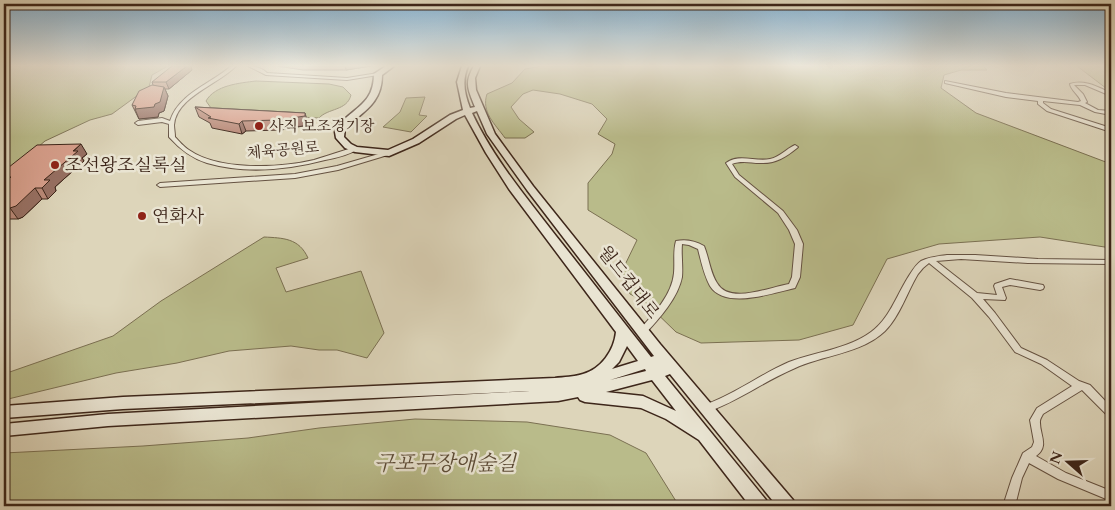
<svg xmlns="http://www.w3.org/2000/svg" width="1115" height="510" viewBox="0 0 1115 510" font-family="Cardo,'Noto Serif KR',serif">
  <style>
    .green { fill: #b9bb8a; stroke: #7b7052 }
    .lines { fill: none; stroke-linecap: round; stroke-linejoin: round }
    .street-casing { stroke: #655242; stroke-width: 2 }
    .secondary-casing { stroke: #3d261a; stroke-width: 3 }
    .street { fill: #e9e4d2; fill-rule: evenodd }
    .secondary { fill: #e9e4d2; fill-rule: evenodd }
    .wall { fill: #ba8a79; stroke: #3d261a }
    .shaded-wall { fill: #977063; stroke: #3d261a }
    .building { fill: #d8a08d; stroke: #3d261a }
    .poi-dot { fill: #8f2418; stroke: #e9e4d2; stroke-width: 2 }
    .labels { text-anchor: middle; stroke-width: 5; stroke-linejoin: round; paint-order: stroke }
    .far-poi-label { font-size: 15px; fill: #3d261a; stroke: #e9e4d2; text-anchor: start }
    .far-street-label { font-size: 15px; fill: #3d261a; stroke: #e9e4d2 }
    .poi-label { font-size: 18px; fill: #3d261a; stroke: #e9e4d2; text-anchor: start }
    .street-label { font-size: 18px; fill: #3d261a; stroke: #e9e4d2 }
    .near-park-label { font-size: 21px; font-style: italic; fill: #5c4b36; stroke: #e9e4d2 }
  </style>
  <rect width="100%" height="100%" fill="#ddd5ba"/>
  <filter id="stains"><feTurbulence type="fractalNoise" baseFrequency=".004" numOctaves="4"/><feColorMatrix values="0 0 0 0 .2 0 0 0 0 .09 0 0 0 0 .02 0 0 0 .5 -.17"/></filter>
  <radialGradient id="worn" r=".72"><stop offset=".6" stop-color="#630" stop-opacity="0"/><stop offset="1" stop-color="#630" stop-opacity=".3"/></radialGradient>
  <!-- green -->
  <g class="green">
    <path d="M9,66H168L152,75L149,87L112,114L90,120L45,141L4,176V68Z"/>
    <path d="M542,66H983L987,70H961L944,75L941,88L976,113L1111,164V248L1040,237L939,244L887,259L853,325L799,340L701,343L676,332L644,301L630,294L622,271L637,240L588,210V183L612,154L615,144L598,134L607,119L592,104L560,94L533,90L523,94L511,107L519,119L534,132L525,138H505C495,124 481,112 487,94L512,83L525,69Z"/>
    <path d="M1077,66H1111V92Z"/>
    <path d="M256,81L329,84L343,87L351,95C347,111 328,108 319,118L203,112L211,108L206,101C215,85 240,83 256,81Z"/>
    <path d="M425,97L419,115L427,116L411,132L383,127L400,112L406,98Z"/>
    <path d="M264,237C283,238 299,238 308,258L276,268L286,292L361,271L384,333L367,358L337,350H319L291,346L229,351L177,363L116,373L4,400V374L113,336L161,301Z"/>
    <path d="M415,419L527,422L610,435L646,453L679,506H4V453L143,446L248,438L319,428Z"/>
  </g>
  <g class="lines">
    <!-- street casing -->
    <g class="street-casing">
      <g id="street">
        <path d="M231,66H236C219,84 176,97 174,125C174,128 175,133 175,137C179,141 184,147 189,150C219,171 280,168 314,160C328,156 341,151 355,147L358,149C349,155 336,158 325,160C287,170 245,174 207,163C191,158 180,149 169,137V124L162,122L138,125L135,123L138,121L162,118L170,121C179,93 211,84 231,66Z"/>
        <path d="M248,66C255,66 262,68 267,73L347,78L378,73L380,74L378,75L347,80L266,75Z"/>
        <path d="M945,81L1006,93L1078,102L1081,101C1078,94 1071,90 1070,84C1084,79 1098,87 1111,93V96L1085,85H1074L1083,94L1087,102L1085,103L1098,110L1111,111V115L1095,112L1080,105L1043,101V103L1051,109L1111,128V132L1047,111L1038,104V101L1006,97L945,83Z"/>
        <path d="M795,145L798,147L797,148C786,157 775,164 760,163C751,163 741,160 732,164L739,175L783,211L797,230L803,244L800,277L795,288C773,293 725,310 710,286C704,275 701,261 698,249L689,245L682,244C681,255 683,266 682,277C678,298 659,319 645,334H639L638,332L639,330C653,315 672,295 674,273C675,262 673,251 676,241C687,239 695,241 704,246C709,258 710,272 717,283C729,305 770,287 789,284L792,277L795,244L789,230L778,213L735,177L726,163C739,153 755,162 770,159C780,157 786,149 795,145Z"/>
        <path d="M389,151L392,153L391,154L338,170L295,178L160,187L157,185L160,183L295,174L337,166Z"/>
        <path d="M947,255H975L1038,259L1111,260V264L1028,263L961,259L936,261L977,293L997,295L994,286L995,284L1010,279L1043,285L1044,287L1043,289L1040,290L1010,285L1002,287L1006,298L1005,300L983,299L995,313L1021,348L1047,360L1079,381L1090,385L1111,407V417L1108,416L1082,390L1043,414C1042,416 1040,419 1040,421C1039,434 1050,446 1036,456L1066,473L1111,491V501L1058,479L1029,463L1022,478L1015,506H1003L1012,478L1023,453L1032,447L1034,442L1030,420L1037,408L1072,386L1041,364L1015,352L989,317L972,298L929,263L923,268L918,274C907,292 900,316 885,331C861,354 822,355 793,369C763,382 738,401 707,412L704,411L702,408L704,405C734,395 759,375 789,362C815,352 848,349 871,332C889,319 896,297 907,279C911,273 915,265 921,261C929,257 939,256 947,255Z"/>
      </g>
    </g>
    <!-- secondary casing -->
    <g class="secondary-casing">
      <path id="secondary" d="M386,66H394L382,75C382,103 364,111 345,128L344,137L351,144L357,147L388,150L413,139L450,115L463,110L457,82L462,66H468C462,80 464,93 470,108L475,107C468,89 464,83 474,66H480L475,78L476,90L495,134L533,186L660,344L793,500L795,506H777L670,374L665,376L766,500L768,506H750L699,440L666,419L641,408L585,402L580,400L578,397L558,401L108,426L4,436V424L108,414L530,391L123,409L4,418V406L123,397L555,378C564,377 574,377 583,374C601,369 614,351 616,332L509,189L486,153L465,115L456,119L419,143L389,156L355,152L345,148L336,138L335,132L337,127C354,107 374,104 374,74ZM477,111L487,134L527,190L654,356L651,357C619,317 588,276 556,236C526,197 493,158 472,113ZM627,346L638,361L612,369L619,362ZM645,369L646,371L610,380ZM652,380L676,411L643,396L606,392Z"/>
    </g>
    <!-- street -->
    <use href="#street" class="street"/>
    <!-- secondary -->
    <use href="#secondary" class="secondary"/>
  </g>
  <!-- wall -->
  <g class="wall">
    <path d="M277,66H371L346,70H303Z"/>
    <path d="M192,70L169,89H165L168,96L164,111L159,113L158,117L139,119L132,105L153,85L152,82Z"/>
    <path d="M195,107L305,113L308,125L281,130L246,131L242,134L212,128L210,123L199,117Z"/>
    <path d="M87,154L82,158L84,161L55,187L56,191L48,199H42L23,217L18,219H4V171Z"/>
  </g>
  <!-- shaded-wall -->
  <g class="shaded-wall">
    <path d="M187,66H191L192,70L169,89L166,82Z"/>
    <path d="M345,66H371L346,70Z"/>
    <path d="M164,87L168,96L164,111L159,113L158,117L139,119L135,109L155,104Z"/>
    <path d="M305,113L308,125L281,130L278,120Z"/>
    <path d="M242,121L246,131L242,134L239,124Z"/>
    <path d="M81,144L87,154L82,158L84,161L55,187L56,191L48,199L42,188L44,180Z"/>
    <path d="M35,188L42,199L23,217L18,219L10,208Z"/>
  </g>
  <!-- building -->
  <g class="building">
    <path d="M172,66H187L166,82H152Z"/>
    <path d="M152,85L164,87L160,102L155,104L154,107L135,109L136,106L132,105L139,91Z"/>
    <path d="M195,107L305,113V116L278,120L242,121L239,124L208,118L211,117Z"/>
    <path d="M81,144L73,151H78L44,180H50L42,188H35L16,206L10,208H4V183L11,177H4V171L37,145Z"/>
  </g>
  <!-- sky -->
  <linearGradient id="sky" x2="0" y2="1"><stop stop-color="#87b5d6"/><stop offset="0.48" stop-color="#f0ece0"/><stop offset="1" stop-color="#f0ece0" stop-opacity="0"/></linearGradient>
  <rect width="1115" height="137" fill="url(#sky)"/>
  <!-- markers -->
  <g class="poi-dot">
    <circle cx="259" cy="126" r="5"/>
    <circle cx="55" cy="165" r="5"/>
    <circle cx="142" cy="216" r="5"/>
  </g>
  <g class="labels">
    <!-- far-poi labels -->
    <g class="far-poi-label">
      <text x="269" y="131">사직 보조경기장</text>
    </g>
    <!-- far-street labels -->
    <g class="far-street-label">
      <text transform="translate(283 150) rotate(-5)" y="5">체육공원로</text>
    </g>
    <!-- poi labels -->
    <g class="poi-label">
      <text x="65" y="171">조선왕조실록실</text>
      <text x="152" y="222">연화사</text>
    </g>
    <!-- street labels -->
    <g class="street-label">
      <text transform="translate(629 282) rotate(52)" y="6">월드컵대로</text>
    </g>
    <!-- near-park labels -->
    <g class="near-park-label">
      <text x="445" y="470">구포무장애숲길</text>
    </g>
  </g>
  <!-- margin -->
  <rect width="1115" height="510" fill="none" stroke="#ddd5ba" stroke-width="20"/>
  <rect x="5" y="5" width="1105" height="500" fill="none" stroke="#3d261a" stroke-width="2.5"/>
  <rect x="10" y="10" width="1095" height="490" fill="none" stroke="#3d261a"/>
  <!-- north arrow -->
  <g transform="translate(1068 462) rotate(290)" stroke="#e9e4d2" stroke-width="4" paint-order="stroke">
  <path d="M0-4L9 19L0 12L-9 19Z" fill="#3d261a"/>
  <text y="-8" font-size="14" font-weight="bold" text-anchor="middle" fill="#3d261a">N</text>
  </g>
  <rect width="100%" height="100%" filter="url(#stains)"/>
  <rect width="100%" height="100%" fill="url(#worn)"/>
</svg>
